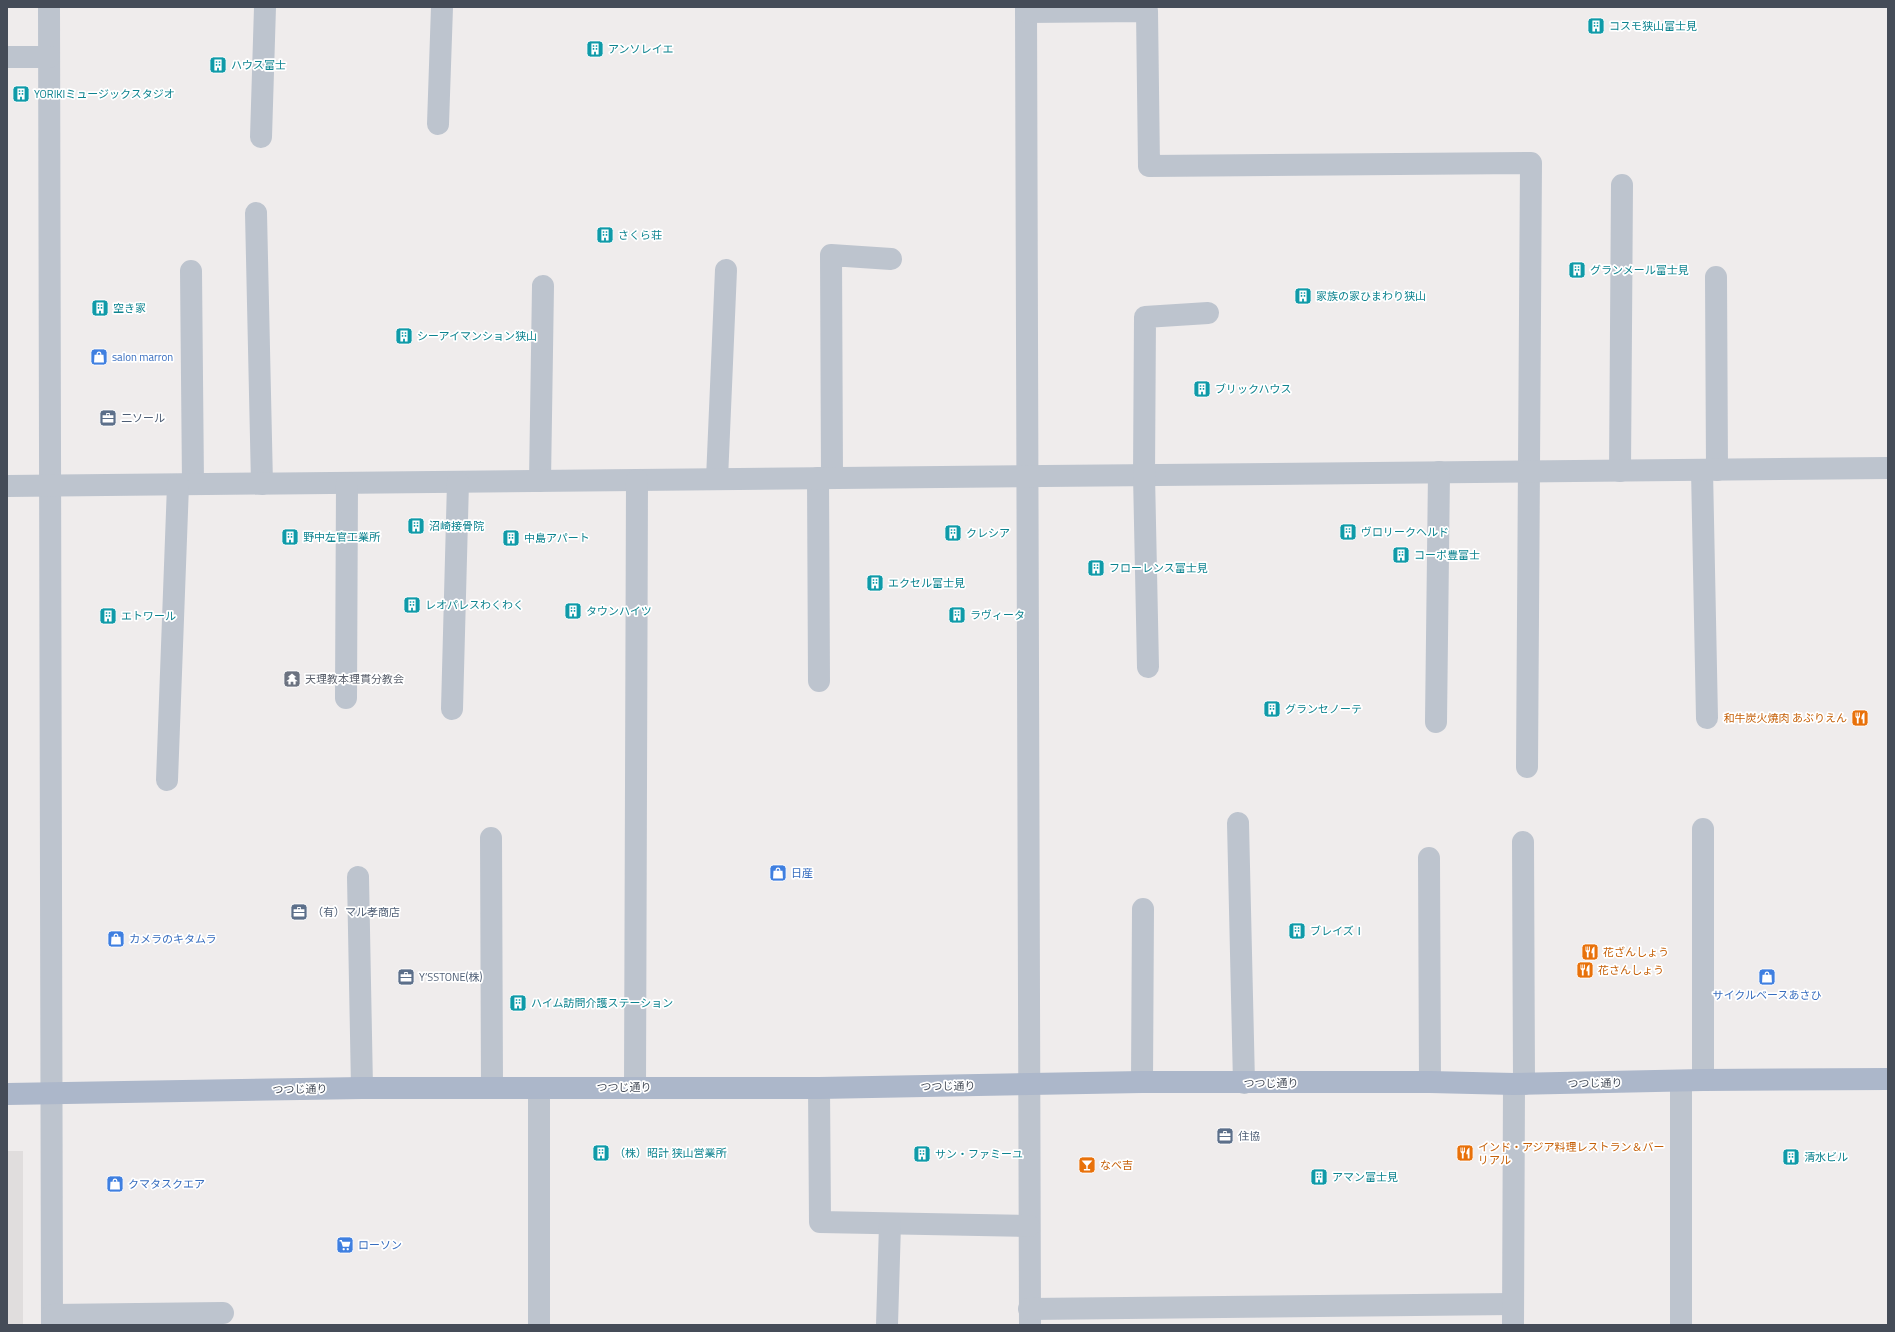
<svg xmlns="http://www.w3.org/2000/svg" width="1895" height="1332" viewBox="0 0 1895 1332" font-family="'Titillium Web','Noto Sans JP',sans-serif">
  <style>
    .education { fill: #e0dddd }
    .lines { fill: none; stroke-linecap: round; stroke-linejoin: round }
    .minor { stroke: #bdc4ce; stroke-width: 22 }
    .major { stroke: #acb7ca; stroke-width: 22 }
    .labels { text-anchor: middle; stroke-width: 3.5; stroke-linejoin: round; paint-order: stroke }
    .culture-label { font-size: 11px; fill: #0d838f; stroke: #fff; text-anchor: start }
    .shop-label { font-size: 11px; fill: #366cbe; stroke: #fff; text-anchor: start }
    .service-label { font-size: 11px; fill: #4e5e75; stroke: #fff; text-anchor: start }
    .worship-label { font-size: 11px; fill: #5b616d; stroke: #fff; text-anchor: start }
    .food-label { font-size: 11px; fill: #c56008; stroke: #fff; text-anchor: start }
    .street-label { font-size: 11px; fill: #454c58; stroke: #fff }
  </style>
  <rect width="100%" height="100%" fill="#efecec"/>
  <!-- education -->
  <rect class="education" x="7" y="1151" width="16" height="174"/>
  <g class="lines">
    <!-- minor -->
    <g class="minor">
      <path d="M49,7L52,1325"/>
      <path d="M1026,7L1030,1325"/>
      <path d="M1026,12L1147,11L1149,166L1531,163L1527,767"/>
      <path d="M7,57H49"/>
      <path d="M438,124L442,7"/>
      <path d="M261,137L265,7"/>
      <path d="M256,213L262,484"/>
      <path d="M191,271L193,484"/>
      <path d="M1716,277L1717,470"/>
      <path d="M1702,470L1707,718"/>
      <path d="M1620,471L1622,185"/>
      <path d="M818,478L819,681"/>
      <path d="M832,478L831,255L891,259"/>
      <path d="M717,479L726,270"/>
      <path d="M540,481L543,286"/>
      <path d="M7,486L1888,468"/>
      <path d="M1148,667L1144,475L1145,317L1208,313"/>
      <path d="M346,698L347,483"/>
      <path d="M452,709L458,482"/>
      <path d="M1436,722L1439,472"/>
      <path d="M167,780L178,485"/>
      <path d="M1238,823L1244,1083"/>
      <path d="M1703,829V1080"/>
      <path d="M491,838L492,1087"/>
      <path d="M1523,842L1524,1084"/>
      <path d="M1429,858L1430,1082"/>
      <path d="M358,877L362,1088"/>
      <path d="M1681,1081V1325"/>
      <path d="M1142,1082L1143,909"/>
      <path d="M635,1087L637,480"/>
      <path d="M539,1088V1325"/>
      <path d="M819,1088L820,1222L1029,1226"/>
      <path d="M1029,1309L1513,1304"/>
      <path d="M52,1315L223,1313"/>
      <path d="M887,1325L890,1224"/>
      <path d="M1513,1325L1514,1084"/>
    </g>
    <!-- major -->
    <path class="major" d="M7,1094L362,1088H819L1142,1082H1430L1514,1084L1703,1080L1888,1079"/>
  </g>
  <!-- icons -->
  <defs>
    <g id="building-square" transform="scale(0.9)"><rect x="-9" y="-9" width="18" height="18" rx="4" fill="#0f9aa8" stroke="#fff"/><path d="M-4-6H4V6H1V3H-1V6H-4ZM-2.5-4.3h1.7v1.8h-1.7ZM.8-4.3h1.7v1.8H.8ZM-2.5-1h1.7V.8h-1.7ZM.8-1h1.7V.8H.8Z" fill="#fff"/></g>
    <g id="shop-square" transform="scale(0.9)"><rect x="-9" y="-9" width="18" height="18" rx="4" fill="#3f7fe0" stroke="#fff"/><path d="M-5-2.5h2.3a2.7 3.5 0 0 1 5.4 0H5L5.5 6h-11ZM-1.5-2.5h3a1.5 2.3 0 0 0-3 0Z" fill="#fff"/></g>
    <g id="office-square" transform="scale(0.9)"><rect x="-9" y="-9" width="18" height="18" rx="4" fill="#5c6f8a" stroke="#fff"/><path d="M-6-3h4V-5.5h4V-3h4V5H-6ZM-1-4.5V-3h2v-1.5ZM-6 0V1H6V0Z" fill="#fff"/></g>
    <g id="temple-square" transform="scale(0.9)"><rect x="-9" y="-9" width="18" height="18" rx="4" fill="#6b7280" stroke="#fff"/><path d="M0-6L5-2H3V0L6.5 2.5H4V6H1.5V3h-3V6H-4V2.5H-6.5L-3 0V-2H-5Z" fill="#fff"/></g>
    <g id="restaurant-square" transform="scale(0.9)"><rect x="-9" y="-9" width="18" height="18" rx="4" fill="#e8710a" stroke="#fff"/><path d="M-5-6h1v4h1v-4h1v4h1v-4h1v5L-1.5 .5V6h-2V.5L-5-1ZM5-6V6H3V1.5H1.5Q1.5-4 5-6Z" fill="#fff"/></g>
    <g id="bar-square" transform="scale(0.9)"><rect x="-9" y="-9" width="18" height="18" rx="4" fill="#e8710a" stroke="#fff"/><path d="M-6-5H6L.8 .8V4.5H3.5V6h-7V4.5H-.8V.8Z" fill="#fff"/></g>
    <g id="supermarket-square" transform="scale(0.9)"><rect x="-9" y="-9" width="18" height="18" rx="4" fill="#3f7fe0" stroke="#fff"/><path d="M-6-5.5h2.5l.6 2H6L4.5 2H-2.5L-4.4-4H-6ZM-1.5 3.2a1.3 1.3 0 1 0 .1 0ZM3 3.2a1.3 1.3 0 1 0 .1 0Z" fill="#fff"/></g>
  </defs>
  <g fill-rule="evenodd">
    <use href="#building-square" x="1596" y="26"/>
    <use href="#building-square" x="595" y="49"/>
    <use href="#building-square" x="218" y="65"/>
    <use href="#building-square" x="21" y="94"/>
    <use href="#building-square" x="605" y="235"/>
    <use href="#building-square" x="1577" y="270"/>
    <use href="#building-square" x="1303" y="296"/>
    <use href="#building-square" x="100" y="308"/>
    <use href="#building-square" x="404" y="336"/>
    <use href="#shop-square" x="99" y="357"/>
    <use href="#building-square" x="1202" y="389"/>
    <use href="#office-square" x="108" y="418"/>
    <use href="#building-square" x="416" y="526"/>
    <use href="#building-square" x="1348" y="532"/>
    <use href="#building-square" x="953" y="533"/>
    <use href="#building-square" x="290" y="537"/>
    <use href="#building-square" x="511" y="538"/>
    <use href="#building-square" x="1401" y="555"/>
    <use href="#building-square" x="1096" y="568"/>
    <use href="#building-square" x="875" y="583"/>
    <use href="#building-square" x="412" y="605"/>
    <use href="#building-square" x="573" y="611"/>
    <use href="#building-square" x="957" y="615"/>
    <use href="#building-square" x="108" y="616"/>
    <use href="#temple-square" x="292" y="679"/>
    <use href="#building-square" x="1272" y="709"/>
    <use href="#restaurant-square" x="1860" y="718"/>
    <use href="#shop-square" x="778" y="873"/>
    <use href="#office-square" x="299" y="912"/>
    <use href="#building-square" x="1297" y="931"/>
    <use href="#shop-square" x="116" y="939"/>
    <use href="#restaurant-square" x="1590" y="952"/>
    <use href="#restaurant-square" x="1585" y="970"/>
    <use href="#office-square" x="406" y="977"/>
    <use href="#shop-square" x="1767" y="977"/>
    <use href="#building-square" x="518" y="1003"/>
    <use href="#office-square" x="1225" y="1136"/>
    <use href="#building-square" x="601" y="1153"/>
    <use href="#restaurant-square" x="1465" y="1153"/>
    <use href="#building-square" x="922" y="1154"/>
    <use href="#building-square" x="1791" y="1157"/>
    <use href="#bar-square" x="1087" y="1165"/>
    <use href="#building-square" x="1319" y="1177"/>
    <use href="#shop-square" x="115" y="1184"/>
    <use href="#supermarket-square" x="345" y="1245"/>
  </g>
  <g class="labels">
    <!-- culture labels -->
    <g class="culture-label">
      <text x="1609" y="30">コスモ狭山富士見</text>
      <text x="608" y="53">アンソレイエ</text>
      <text x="231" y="69">ハウス富士</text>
      <text x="34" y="98">YORIKIミュージックスタジオ</text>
      <text x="618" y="239">さくら荘</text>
      <text x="1590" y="274">グランメール富士見</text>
      <text x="1316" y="300">家族の家ひまわり狭山</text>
      <text x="113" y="312">空き家</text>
      <text x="417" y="340">シーアイマンション狭山</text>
      <text x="1215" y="393">ブリックハウス</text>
      <text x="429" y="530">沼崎接骨院</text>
      <text x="1361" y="536">ヴロリークヘルド</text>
      <text x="966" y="537">クレシア</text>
      <text x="303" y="541">野中左官工業所</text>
      <text x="524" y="542">中島アパート</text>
      <text x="1414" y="559">コーポ豊富士</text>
      <text x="1109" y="572">フローレンス富士見</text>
      <text x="888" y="587">エクセル富士見</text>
      <text x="425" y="609">レオパレスわくわく</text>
      <text x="586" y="615">タウンハイツ</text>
      <text x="970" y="619">ラヴィータ</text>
      <text x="121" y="620">エトワール</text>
      <text x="1285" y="713">グランセノーテ</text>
      <text x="1310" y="935">ブレイズⅠ</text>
      <text x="531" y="1007">ハイム訪問介護ステーション</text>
      <text x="614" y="1157">（株）昭計 狭山営業所</text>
      <text x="935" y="1158">サン・ファミーユ</text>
      <text x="1804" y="1161">清水ビル</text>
      <text x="1332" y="1181">アマン富士見</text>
    </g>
    <!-- shop labels -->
    <g class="shop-label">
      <text x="112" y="361">salon marron</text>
      <text x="791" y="877">日産</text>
      <text x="129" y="943">カメラのキタムラ</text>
      <text x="1767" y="999" text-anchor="middle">サイクルベースあさひ</text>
      <text x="128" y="1188">クマタスクエア</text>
      <text x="358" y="1249">ローソン</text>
    </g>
    <!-- service labels -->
    <g class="service-label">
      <text x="121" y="422">二ソール</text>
      <text x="312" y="916">（有）マル孝商店</text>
      <text x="419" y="981">Y’SSTONE(株)</text>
      <text x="1238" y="1140">住協</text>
    </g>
    <!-- worship labels -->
    <g class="worship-label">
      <text x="305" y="683">天理教本理貫分教会</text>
    </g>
    <!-- food labels -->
    <g class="food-label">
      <text x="1847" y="722" text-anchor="end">和牛炭火焼肉 あぶりえん</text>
      <text x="1603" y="956">花ざんしょう</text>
      <text x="1598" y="974">花さんしょう</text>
      <text x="1478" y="1151">インド・アジア料理レストラン＆バー<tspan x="1478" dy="13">リアル</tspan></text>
      <text x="1100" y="1169">なべ吉</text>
    </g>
    <!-- street labels -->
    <g class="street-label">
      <text x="1271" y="1087">つつじ通り</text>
      <text transform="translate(1595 1083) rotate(-1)" y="4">つつじ通り</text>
      <text transform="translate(948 1086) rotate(-1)" y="4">つつじ通り</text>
      <text x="624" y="1091">つつじ通り</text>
      <text transform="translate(300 1089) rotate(-1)" y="4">つつじ通り</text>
    </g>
  </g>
  <!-- border -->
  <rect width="1895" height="1332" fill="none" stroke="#454c58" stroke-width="16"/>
</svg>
